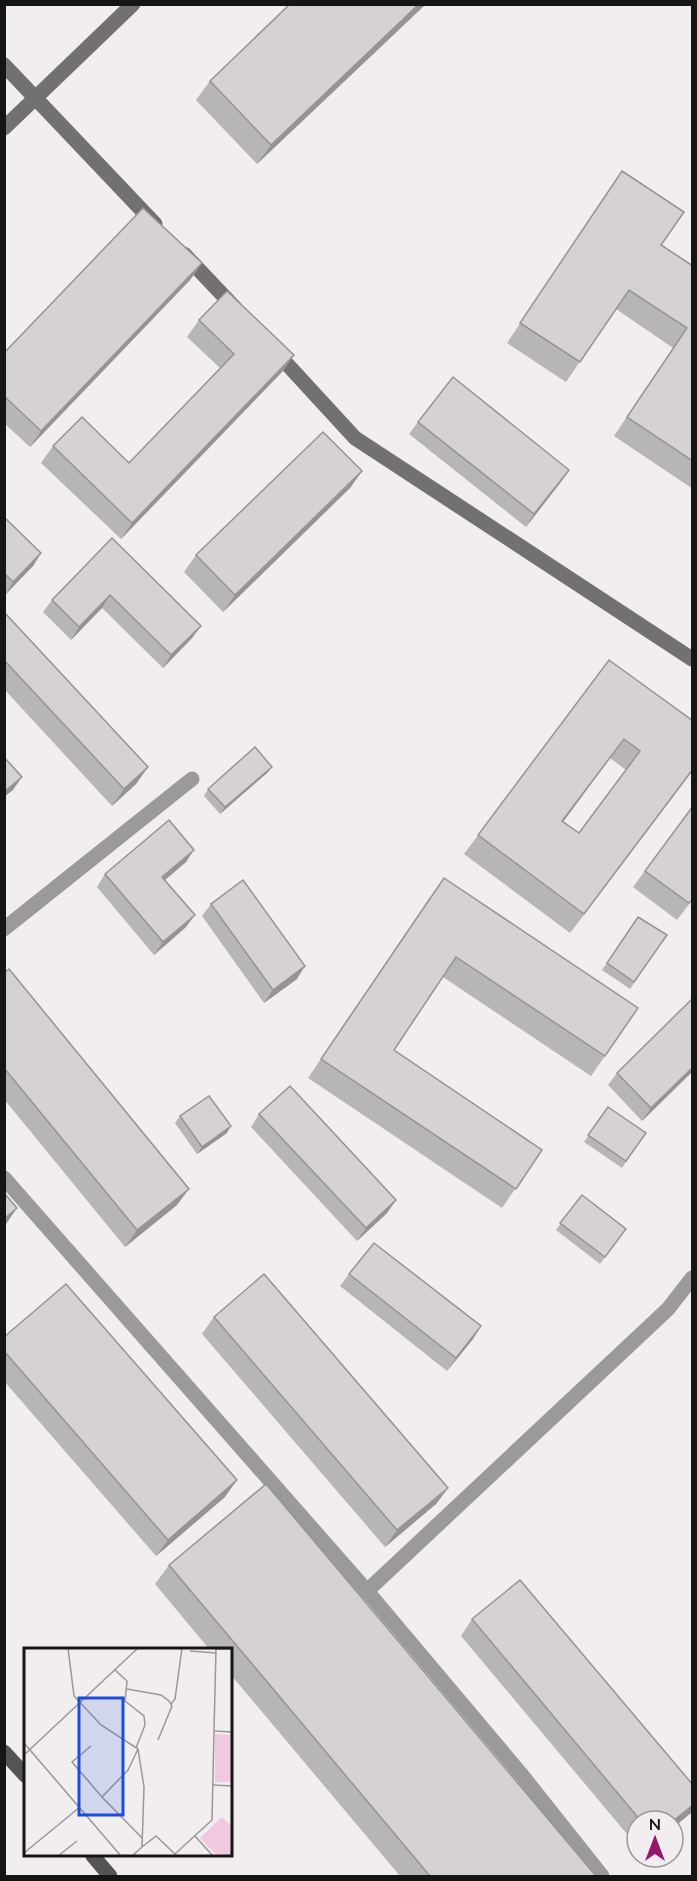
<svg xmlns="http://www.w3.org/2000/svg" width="697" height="1881" viewBox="0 0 697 1881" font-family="Lato,sans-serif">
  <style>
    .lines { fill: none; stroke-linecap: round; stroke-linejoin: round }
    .street { stroke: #9b999a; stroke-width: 15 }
    .secondary { stroke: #727071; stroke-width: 15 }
    .primary { stroke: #565355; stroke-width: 15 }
    .wall { fill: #b8b5b6; fill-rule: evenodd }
    .shaded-wall { fill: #969394 }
    .building { fill: #d6d2d4; stroke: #969394; stroke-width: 1.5; fill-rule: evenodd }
    .inset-road { fill: none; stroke: #9a9799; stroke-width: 1.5 }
    .view { fill: #1d4ed8; fill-opacity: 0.15; stroke: #1d4ed8; stroke-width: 3 }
    .inset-edge { fill: none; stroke: #161516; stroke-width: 3 }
  </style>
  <rect width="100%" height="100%" fill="#f2eef0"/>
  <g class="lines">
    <!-- street -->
    <g class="street">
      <path d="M4,929L192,779"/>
      <path d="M4,1178L367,1591"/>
      <path d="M602,1876L521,1774L367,1591L668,1309L692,1278"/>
    </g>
    <!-- secondary -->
    <g class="secondary">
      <path d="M4,65L155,224"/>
      <path d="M4,128L133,4"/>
      <path d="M184,254L236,309"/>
      <path d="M275,351L355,438L692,659"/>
    </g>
    <!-- primary -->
    <g class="primary">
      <path d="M4,1752L26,1776"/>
      <path d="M93,1856L110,1876"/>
    </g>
  </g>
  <!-- wall -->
  <g class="wall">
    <path d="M426,4L257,164L196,100L210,81Z"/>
    <path d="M609,190L661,245L693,266V489L614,436L673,348L616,309L566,382L507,343Z"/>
    <path d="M202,263L190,280L30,447L4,423V353Z"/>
    <path d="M199,320L294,355L282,372L121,539L41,463L53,446L129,463L220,368L187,337Z"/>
    <path d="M418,422L569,470L526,527L409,434Z"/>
    <path d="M362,471L350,488L223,612L184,572L196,555Z"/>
    <path d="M4,517L41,553L33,566L5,595Z"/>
    <path d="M112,538L201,626L192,638L163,668L102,608L71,640L43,612L52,600Z"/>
    <path d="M4,612L148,767L136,784L112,806L4,689Z"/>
    <path d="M609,660L693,721V770L570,933L464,854ZM610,758L626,770L579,833L563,822Z"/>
    <path d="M272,767L267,773L220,814L204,796L208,789Z"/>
    <path d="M693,806V899L677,920L633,887Z"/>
    <path d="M186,862L165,880L186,927L154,955L97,887L105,874Z"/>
    <path d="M430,897L638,1008L591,1076L443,977L394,1050L542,1150L502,1208L308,1078Z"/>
    <path d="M211,904L297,979L264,1003L202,916Z"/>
    <path d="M638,917L667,935L630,989L602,970Z"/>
    <path d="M4,973L177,1205L125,1247L4,1099Z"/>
    <path d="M693,998V1071L642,1121L608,1085L617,1073Z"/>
    <path d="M608,1107L646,1133L622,1168L584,1142Z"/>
    <path d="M259,1114L396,1200L387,1213L357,1241L251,1127Z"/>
    <path d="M180,1116L227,1133L197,1154L175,1123Z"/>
    <path d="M582,1195L626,1229L600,1264L556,1230Z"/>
    <path d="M349,1274L473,1339L447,1371L340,1286Z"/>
    <path d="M214,1317L448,1488L436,1504L385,1547L202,1334Z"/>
    <path d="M4,1337L225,1497L156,1556L4,1381Z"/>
    <path d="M169,1565L596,1876H400L231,1675V1650H210L155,1584Z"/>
    <path d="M472,1619L693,1785V1811L691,1813L673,1821H637V1846L461,1636Z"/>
  </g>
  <!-- shaded-wall -->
  <g class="shaded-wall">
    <path d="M419,4H426L257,164L271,145Z"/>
    <path d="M202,263L190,280L30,447L41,431Z"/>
    <path d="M294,355L282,372L121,539L132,523Z"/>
    <path d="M569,470L561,482L526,527L534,514Z"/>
    <path d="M362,471L350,488L223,612L235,595Z"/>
    <path d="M41,553L33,566L5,595L13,582Z"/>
    <path d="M110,595L102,608L71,640L79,627Z"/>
    <path d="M201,626L192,638L163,668L171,655Z"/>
    <path d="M624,739L610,758L549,841L562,821Z"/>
    <path d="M148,767L136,784L112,806L124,789Z"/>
    <path d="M272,767L267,773L220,814L225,807Z"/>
    <path d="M693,769V770L570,933L584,914Z"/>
    <path d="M22,777L13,790L4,797V792Z"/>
    <path d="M194,850L186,862L153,890L162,877Z"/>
    <path d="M195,915L186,927L154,955L163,942Z"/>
    <path d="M305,966L297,979L264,1003L273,990Z"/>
    <path d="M693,1067V1071L642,1121L651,1108Z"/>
    <path d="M231,1126L227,1133L197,1154L202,1147Z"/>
    <path d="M189,1189L177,1205L125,1247L137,1230Z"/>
    <path d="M396,1200L387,1213L357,1241L366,1228Z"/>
    <path d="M17,1208L4,1227V1219Z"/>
    <path d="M481,1326L473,1339L447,1371L456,1358Z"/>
    <path d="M237,1480L225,1497L156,1556L168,1540Z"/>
    <path d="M448,1488L436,1504L385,1547L397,1530Z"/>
    <path d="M693,1805V1811L691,1813L673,1828V1821Z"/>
  </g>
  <!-- building -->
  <g class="building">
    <path d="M290,4H419L271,145L210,81Z"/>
    <path d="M622,171L684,212L661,245L693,266V461L627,417L687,328L629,290L580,362L520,323Z"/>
    <path d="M143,208L202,263L41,431L4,396V353Z"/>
    <path d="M227,291L294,355L132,523L53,446L82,417L129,463L234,354L199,320Z"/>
    <path d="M453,377L569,470L534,514L418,422Z"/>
    <path d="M323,432L362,471L235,595L196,555Z"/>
    <path d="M4,517L41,553L13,582L4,573Z"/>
    <path d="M112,538L201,626L171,655L110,595L79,627L52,600Z"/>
    <path d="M4,612L148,767L124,789L4,660Z"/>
    <path d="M609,660L693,721V769L584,914L478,835ZM624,739L640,751L579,833L562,821Z"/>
    <path d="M255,747L272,767L225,807L208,789Z"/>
    <path d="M4,757L22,777L4,792Z"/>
    <path d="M693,806V899L689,903L645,871Z"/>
    <path d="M169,820L194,850L162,877L195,915L163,942L105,874Z"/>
    <path d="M444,878L638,1008L605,1056L456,957L394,1050L542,1150L516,1189L321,1059Z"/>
    <path d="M243,880L305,966L273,990L211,904Z"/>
    <path d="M638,917L667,935L634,982L607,963Z"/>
    <path d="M9,969L189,1189L137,1230L4,1068V973Z"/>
    <path d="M693,998V1067L651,1108L617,1073Z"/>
    <path d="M290,1086L396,1200L366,1228L259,1114Z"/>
    <path d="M209,1096L231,1126L202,1147L180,1116Z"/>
    <path d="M608,1107L646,1133L626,1161L588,1135Z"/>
    <path d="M4,1193L17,1208L4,1219Z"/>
    <path d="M582,1195L626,1229L605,1257L560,1223Z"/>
    <path d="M374,1243L481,1326L456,1358L349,1274Z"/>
    <path d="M264,1274L448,1488L397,1530L214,1317Z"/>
    <path d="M66,1284L237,1480L168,1540L4,1351V1337Z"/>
    <path d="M266,1484L596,1876H430L169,1565Z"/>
    <path d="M520,1580L693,1785V1805L673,1821H641L472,1619Z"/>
  </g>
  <!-- overview -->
  <g transform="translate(24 1648)">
    <rect width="208" height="208" fill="#f2eef0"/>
    <path d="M191,86L208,87V134H191ZM198,169L208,179V208H193L176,190Z" fill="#f1c9de"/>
    <path class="inset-road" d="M44,0L50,48L77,77L114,101L120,139L118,199L108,208M209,1H192L190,83L209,84M166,3L192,5M91,22L103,33L101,53L120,68L121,77L112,100M103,41L137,47L145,53L148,58L134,92M147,56L151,51L158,0M0,95L97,208M67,98L48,114L78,149M114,101L104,122L78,149L118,190M0,107L114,0M188,137L209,138M171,188L189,208M118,199L132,188L153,208M0,205L56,159M151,206L188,172L190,83M34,208L53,193"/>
    <path class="view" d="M55,50H99V167H55Z"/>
    <rect width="208" height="208" class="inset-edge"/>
  </g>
  <!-- border -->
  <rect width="697" height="1881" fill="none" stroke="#161516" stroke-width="12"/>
  <!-- north arrow -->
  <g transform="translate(655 1839)"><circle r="28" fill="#f2eef0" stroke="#9a9799" stroke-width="1.5"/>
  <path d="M0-4.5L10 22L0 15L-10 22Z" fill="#97166d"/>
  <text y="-9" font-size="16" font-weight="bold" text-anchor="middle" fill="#161516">N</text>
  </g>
</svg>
